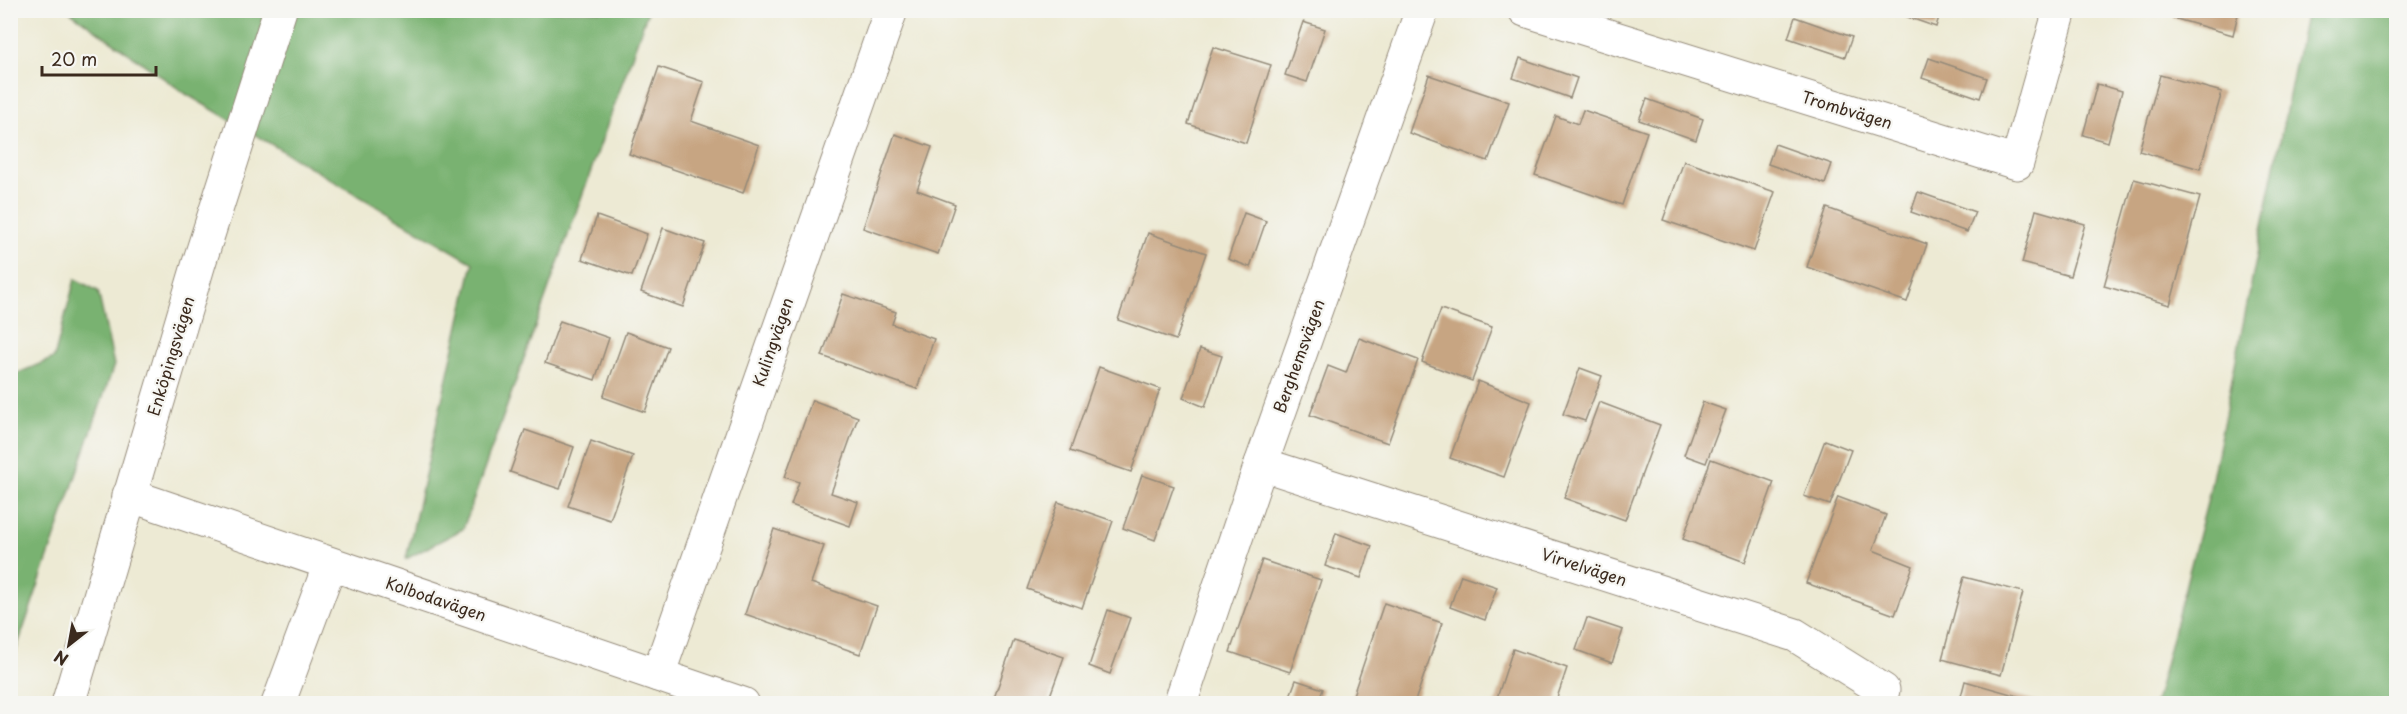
<svg xmlns="http://www.w3.org/2000/svg" width="2407" height="714" viewBox="0 0 2407 714" font-family="'Playpen Sans',sans-serif">
  <style>
    .forest { fill: #79b271; stroke: #5a6e48; stroke-width: 1.5 }
    .building { fill: #c7a582 }
    .lines { fill: none; stroke-linecap: round; stroke-linejoin: round }
    .street-casing { stroke: #948a79; stroke-width: 35 }
    .secondary-casing { stroke: #948a79; stroke-width: 35 }
    .street { stroke: #fff; stroke-width: 33 }
    .secondary { stroke: #fff; stroke-width: 33 }
    .labels { text-anchor: middle; stroke-width: 4.5; stroke-linejoin: round; paint-order: stroke }
    .street-label { font-size: 16px; fill: #3b2a1e; stroke: #f6f6f2 }
  </style>
  <rect width="100%" height="100%" fill="#f6f6f2"/>
  <filter id="ink" filterUnits="userSpaceOnUse"><feTurbulence type="fractalNoise" baseFrequency=".0167" numOctaves="2"/><feDisplacementMap in="SourceGraphic" scale="12" xChannelSelector="R" yChannelSelector="G"/><feConvolveMatrix kernelMatrix="1 2 1 2 8 2 1 2 1" color-interpolation-filters="sRGB"/></filter>
  <filter id="wash" filterUnits="userSpaceOnUse"><feTurbulence type="fractalNoise" baseFrequency=".008" numOctaves="4" result="noise"/><feDisplacementMap in="SourceGraphic" scale="24" xChannelSelector="R" yChannelSelector="G"/><feGaussianBlur stdDeviation="1.35" result="paint"/><feColorMatrix in="noise" values="0 0 0 0 0 0 0 0 0 0 0 0 0 0 0 0 0 1.4 0 .05"/><feComposite in="paint" operator="in"/></filter>
  <g filter="url(#wash)">
    <rect width="100%" height="100%" fill="#edead4"/>
    <!-- forest -->
    <g class="forest">
      <path d="M69,11H648L463,529L406,559L473,263L186,94Z"/>
      <path d="M2306,11H2396V703H2155L2208,499Z"/>
      <path d="M75,279L98,291L114,365L11,665V376L54,358Z"/>
    </g>
    <g id="blocks">
      <!-- building -->
      <g class="building">
        <path d="M1888,10H1941L1936,27Z"/>
        <path d="M2175,10H2239L2233,35L2173,18Z"/>
        <path d="M1795,17L1852,37L1845,57L1788,38Z"/>
        <path d="M1303,22L1325,29L1307,82L1285,75Z"/>
        <path d="M1213,47L1271,65L1246,143L1188,124Z"/>
        <path d="M1520,58L1577,78L1570,98L1513,78Z"/>
        <path d="M1929,58L1987,78L1980,98L1922,78Z"/>
        <path d="M659,67L704,82L691,121L759,145L743,193L629,154Z"/>
        <path d="M1429,75L1509,102L1488,161L1409,133Z"/>
        <path d="M2160,75L2222,92L2200,169L2139,151Z"/>
        <path d="M2097,84L2122,91L2108,142L2083,135Z"/>
        <path d="M1647,99L1703,119L1696,140L1639,120Z"/>
        <path d="M1583,110L1647,132L1622,205L1535,175L1556,116L1578,124Z"/>
        <path d="M895,134L932,147L917,190L955,204L938,254L863,228Z"/>
        <path d="M1775,144L1832,164L1825,184L1768,164Z"/>
        <path d="M1684,161L1775,192L1754,251L1663,220Z"/>
        <path d="M2134,179L2200,197L2170,305L2104,286Z"/>
        <path d="M1918,192L1975,212L1967,232L1911,212Z"/>
        <path d="M1827,208L1927,244L1907,302L1807,267Z"/>
        <path d="M2036,210L2085,224L2070,276L2022,263Z"/>
        <path d="M1244,213L1266,221L1250,267L1228,259Z"/>
        <path d="M597,216L647,234L632,276L582,259Z"/>
        <path d="M663,228L705,243L683,307L641,292Z"/>
        <path d="M1148,233L1206,253L1176,340L1118,320Z"/>
        <path d="M843,294L896,312L892,324L934,339L917,389L822,356Z"/>
        <path d="M1441,309L1492,327L1472,381L1422,362Z"/>
        <path d="M560,321L609,338L595,380L545,363Z"/>
        <path d="M626,332L668,347L645,412L603,397Z"/>
        <path d="M1359,338L1418,360L1388,443L1310,415L1328,366L1346,373Z"/>
        <path d="M1200,349L1222,356L1205,407L1183,398Z"/>
        <path d="M1099,367L1160,389L1131,472L1070,451Z"/>
        <path d="M1580,368L1602,376L1585,421L1563,414Z"/>
        <path d="M1478,381L1531,402L1504,477L1450,458Z"/>
        <path d="M812,400L858,417L831,493L858,502L850,526L791,505L799,482L785,477Z"/>
        <path d="M1599,402L1660,425L1625,520L1564,498Z"/>
        <path d="M1703,402L1726,410L1706,463L1684,455Z"/>
        <path d="M525,430L574,447L560,489L510,472Z"/>
        <path d="M1825,440L1851,450L1830,505L1804,496Z"/>
        <path d="M591,441L633,456L610,520L568,506Z"/>
        <path d="M1711,459L1774,482L1745,562L1683,539Z"/>
        <path d="M1142,475L1174,486L1155,540L1123,528Z"/>
        <path d="M1838,497L1886,515L1873,550L1913,566L1895,615L1806,583Z"/>
        <path d="M1058,502L1113,521L1082,608L1027,589Z"/>
        <path d="M774,529L824,546L811,583L877,606L860,654L745,614Z"/>
        <path d="M1336,533L1372,546L1361,578L1325,566Z"/>
        <path d="M1262,560L1321,580L1290,672L1230,652Z"/>
        <path d="M1461,575L1497,587L1485,620L1450,607Z"/>
        <path d="M1964,577L2023,592L2001,675L1942,659Z"/>
        <path d="M1384,603L1442,623L1414,704H1350Z"/>
        <path d="M1108,610L1130,618L1110,674L1089,666Z"/>
        <path d="M1587,618L1623,630L1612,663L1576,650Z"/>
        <path d="M1014,640L1064,657L1047,704H992Z"/>
        <path d="M1513,649L1567,668L1555,704H1495Z"/>
        <path d="M1296,680L1323,689L1318,704L1290,696Z"/>
        <path d="M1965,681L2043,703V704H1959Z"/>
      </g>
    </g>
  </g>
  <g filter="url(#ink)">
    <use href="#blocks" fill-opacity="0" stroke="#948a79" stroke-width="1.5"/>
    <g class="lines">
      <!-- street casing -->
      <g class="street-casing">
        <g id="street">
          <path d="M1525,10L2017,163L2060,10"/>
          <path d="M1261,464L1795,635L1883,690L1879,704"/>
          <path d="M129,495L743,704"/>
          <path d="M658,675L891,10"/>
          <path d="M278,704L330,564"/>
          <path d="M1180,704L1261,464L1422,10"/>
        </g>
      </g>
      <!-- secondary casing -->
      <g class="secondary-casing">
        <path id="secondary" d="M68,704L199,263L280,10"/>
      </g>
      <!-- street -->
      <use href="#street" class="street"/>
      <!-- secondary -->
      <use href="#secondary" class="secondary"/>
    </g>
  </g>
  <g class="labels">
    <!-- street labels -->
    <g class="street-label">
      <text transform="translate(1847 110) rotate(17)" y="6">Trombvägen</text>
      <text transform="translate(773 342) rotate(-71)" y="6">Kulingvägen</text>
      <text transform="translate(171 356) rotate(-73)" y="6">Enköpingsvägen</text>
      <text transform="translate(1299 356) rotate(-70)" y="6">Berghemsvägen</text>
      <text transform="translate(1584 567) rotate(18)" y="6">Virvelvägen</text>
      <text transform="translate(436 599) rotate(19)" y="6">Kolbodavägen</text>
    </g>
  </g>
  <!-- margin -->
  <rect width="2407" height="714" fill="none" stroke="#f6f6f2" stroke-width="36"/>
  <!-- north arrow -->
  <g transform="translate(69 645) rotate(211)" stroke="#f6f6f2" stroke-width="4.5" paint-order="stroke">
  <path d="M0-4.5L10 22L0 15L-10 22Z" fill="#3b2a1e"/>
  <text y="-9" font-size="16" font-weight="bold" text-anchor="middle" fill="#3b2a1e">N</text>
  </g>
  <!-- scale -->
  <path d="M42 66v9h114v-9" fill="none" stroke="#3b2a1e" stroke-width="3"/>
  <text x="51" y="66" font-size="18" fill="#3b2a1e" stroke="#f6f6f2" stroke-width="4.5" paint-order="stroke">20 m</text>
</svg>
